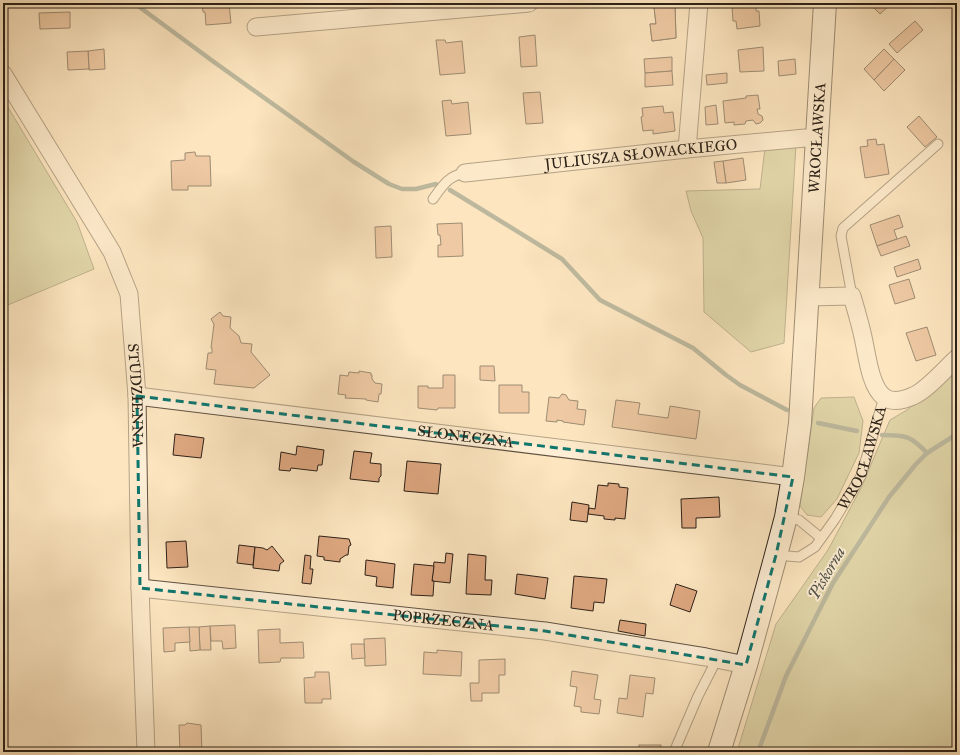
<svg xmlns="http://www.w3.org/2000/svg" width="960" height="755" viewBox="0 0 960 755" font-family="'IM FELL Great Primer',serif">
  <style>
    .green { fill: #c2c38f; stroke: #777254 }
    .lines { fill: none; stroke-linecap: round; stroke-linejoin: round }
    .stream { stroke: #718074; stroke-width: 4.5 }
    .building { fill: #dea780; stroke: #2c2118 }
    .lane-casing { stroke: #605242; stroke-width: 11 }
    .street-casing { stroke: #605242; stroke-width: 19 }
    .secondary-casing { stroke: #2c2118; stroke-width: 24 }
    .lane { stroke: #fdeed5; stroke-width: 9 }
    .street { stroke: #fdeed5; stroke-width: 17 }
    .secondary { stroke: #fdeed5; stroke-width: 22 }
    .marked { fill: none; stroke: #0f766e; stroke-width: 3; stroke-dasharray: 8 5; stroke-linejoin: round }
    .labels { text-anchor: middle; stroke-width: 4; stroke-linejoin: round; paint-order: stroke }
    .street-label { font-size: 15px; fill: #2c2118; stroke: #fdeed5 }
    .water-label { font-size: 16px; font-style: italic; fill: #4e5046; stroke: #fdeed5 }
  </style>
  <rect width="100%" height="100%" fill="#fce5bf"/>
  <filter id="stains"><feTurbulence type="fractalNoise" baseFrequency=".005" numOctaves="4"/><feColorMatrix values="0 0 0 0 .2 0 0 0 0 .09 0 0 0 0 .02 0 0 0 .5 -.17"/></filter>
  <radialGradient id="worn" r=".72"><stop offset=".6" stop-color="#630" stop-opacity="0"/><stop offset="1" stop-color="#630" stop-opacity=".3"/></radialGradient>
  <!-- green -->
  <g class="green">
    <path d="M3,99L77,222L94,269L3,307Z"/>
    <path d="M796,145L784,343L751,352L704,312L703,238L691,211L686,191L760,189L765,148Z"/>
    <path d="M957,368V752H737L776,624L828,550L861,488L890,420L907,410Z"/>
    <path d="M854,397L863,421L859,453L837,499L821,517L807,515L800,506L814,408L821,398Z"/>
  </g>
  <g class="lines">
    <!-- stream -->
    <g class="stream">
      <path d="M134,3L214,62L354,162L389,184L402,189H416L436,184"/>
      <path d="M450,190L562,259L600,300L693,348L726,375L740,385L787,410"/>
      <path d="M818,423L857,431"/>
      <path d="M882,435C906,435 911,436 927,453"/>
      <path d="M758,752L786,676L833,583L889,497L916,464L927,453L957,434"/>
    </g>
  </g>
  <!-- building -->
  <g class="building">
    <path d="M202,3H229L231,23L206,25L205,12H203Z"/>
    <path d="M741,3H756V11H759L760,26L737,29L736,21H733L732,6H741Z"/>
    <path d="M869,3H892L880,14Z"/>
    <path d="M675,5L676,38L652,41L650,24H656L654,7Z"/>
    <path d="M675,5L676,38L652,41L650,24H656L654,7Z"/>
    <path d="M70,12V28L40,29L39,13Z"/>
    <path d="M915,21L923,30L897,53L889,44Z"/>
    <path d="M535,35L537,66L521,67L519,37Z"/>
    <path d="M436,40H445L446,43L462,41L465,73L440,75Z"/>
    <path d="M763,47L764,71L740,72L738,50Z"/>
    <path d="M104,49L105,69L89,70L88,51Z"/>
    <path d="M884,49L894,59L874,80L864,69Z"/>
    <path d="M88,51L89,69L68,70L67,52Z"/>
    <path d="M672,57V71L645,73L644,59Z"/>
    <path d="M795,59L796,74L779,76L778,61Z"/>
    <path d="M894,59L905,70L884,91L874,80Z"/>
    <path d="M672,71L673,85L645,87V73Z"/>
    <path d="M727,73V83L707,85L706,75Z"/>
    <path d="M540,92L543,123L526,124L523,93Z"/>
    <path d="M758,95L760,109H757L758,114L762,116L763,120L760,123L756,124L753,120L746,121L745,124L734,125V122L725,123L723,101L746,98V96Z"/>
    <path d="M451,100L452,104L468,102L471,134L446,136L442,101Z"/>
    <path d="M716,105L718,124L706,125L705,107Z"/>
    <path d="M663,106L664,113L673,112L675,131L653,134V130L643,131L641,117L643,116L642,108Z"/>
    <path d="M919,116L937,137L925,147L907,127Z"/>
    <path d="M876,139L877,145L884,144L889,174L865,178L860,147L868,146L867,140Z"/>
    <path d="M195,152L196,156H210L211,186H188V190H172L171,161L185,160V153Z"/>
    <path d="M743,158L746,180L726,183L723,161Z"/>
    <path d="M723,161L726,183H717L714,162Z"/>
    <path d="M899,215L903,227L894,230L897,239L877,246L870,225Z"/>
    <path d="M462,223L463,256L438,257V245H441L440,235H438L437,224Z"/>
    <path d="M391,226L392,257L376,258L375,227Z"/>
    <path d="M906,236L910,246L881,256L877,246Z"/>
    <path d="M918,259L921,269L897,277L894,267Z"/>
    <path d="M909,279L915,298L895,304L889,285Z"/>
    <path d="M220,312L223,316L231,317L230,328L239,336L241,343L252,344L251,352L270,375L254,388L214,384L216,370L206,369L208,353H212V348H211L214,324L211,319Z"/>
    <path d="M927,327L936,355L916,361L906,333Z"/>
    <path d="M480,366H494L495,381L480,380Z"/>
    <path d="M359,371L371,373V375H372V379L375,383L382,384L381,394H379L378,402L366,400V399L345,398L346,395L338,394L340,375L348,376L349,372L359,373Z"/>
    <path d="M443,375H455V408H438L437,410L418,408V386H428V388H443Z"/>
    <path d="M499,385H522V392H529V413H499Z"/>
    <path d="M562,394L566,395L569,400L578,401L577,409L586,410L584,425L563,422V421L557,420V422L546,421L549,397L559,398Z"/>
    <path d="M616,400L640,403L638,414L668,418L670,406L700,411L696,439L612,427Z"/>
    <path d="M175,434L204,438L201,458L173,455Z"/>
    <path d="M297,446L324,450L322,465H318L317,471L291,468L290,471L279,470L281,452L296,455Z"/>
    <path d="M354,451L372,453L370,463L381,464V476L379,478V482L350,479Z"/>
    <path d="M407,461L441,464L438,494L404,491Z"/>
    <path d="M608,483L619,484V487L628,488L625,519L615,518V520L604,519V516L588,514L589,508L595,509L598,485L608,486Z"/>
    <path d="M719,497L720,517L696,518V528H682L681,499Z"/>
    <path d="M572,502L589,505L587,522L570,520Z"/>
    <path d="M319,536L349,539L351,545L349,546L348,555H346L340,559V562L324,560V557L317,556Z"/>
    <path d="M186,541L188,567L167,568L166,542Z"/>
    <path d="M239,545L255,547L253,565L237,563Z"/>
    <path d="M272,546L284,561L280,564L279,571L253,568L255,547L263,548L267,550Z"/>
    <path d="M446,553L453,554L450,583L432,581L434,562L445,563Z"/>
    <path d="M468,554L486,556L485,580H492L491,595L466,594Z"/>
    <path d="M305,555L311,556L310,569H313L311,584L302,583Z"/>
    <path d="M366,560L395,564L393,588L376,586L377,577L365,575Z"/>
    <path d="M414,564L434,566L432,581H434L433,596L411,595Z"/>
    <path d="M517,574L548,578L545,599L515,594Z"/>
    <path d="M574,576L607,579L604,603L594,602L593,611L571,608Z"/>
    <path d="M676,584L697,591L690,612L670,605Z"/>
    <path d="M620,620L646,624L645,636L618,631Z"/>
    <path d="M235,625L236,648L223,649L222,641H211L210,626Z"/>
    <path d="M210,626L211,650H200L199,627Z"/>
    <path d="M189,627H199L200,650L190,651Z"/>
    <path d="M189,627L190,642L175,643V651L164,652L163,628Z"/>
    <path d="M280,629V643L303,642L304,658H281L280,662L259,663L258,630Z"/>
    <path d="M385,638L386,665L365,666L364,639Z"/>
    <path d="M351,644H364L365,658L352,659Z"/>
    <path d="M437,650L462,652L461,676L423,674L424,652L437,653Z"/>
    <path d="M505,659V675H499V693H482V701H471L470,683H479V660Z"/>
    <path d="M572,671L598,675L594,699L601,700L599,714L581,712V707L574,706L577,687L570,686Z"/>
    <path d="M315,672H329L331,699H322V703H305L304,678L315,677Z"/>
    <path d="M630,675L655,678L653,694L646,693L643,717L617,713L619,698L627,699Z"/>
    <path d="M187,723L201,725L202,752H180L179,725H185Z"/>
    <rect x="639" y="745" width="22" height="7"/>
  </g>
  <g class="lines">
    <!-- lane casing -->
    <g class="lane-casing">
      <g id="lane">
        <path d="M433,199C443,185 448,176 465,173"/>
        <path d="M852,296L841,236L843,228L938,144"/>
        <path d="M786,517L799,520L821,538"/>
        <path id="s1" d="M776,555L799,557L815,547L835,519L861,476L884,397"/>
        <path d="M674,752L698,696L717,659"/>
      </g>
    </g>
    <!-- street casing -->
    <g class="street-casing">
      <g id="street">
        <path d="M256,27L529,3"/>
        <path id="s2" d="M3,74L112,252L129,294L137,396L140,588L146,752"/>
        <path d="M687,149L699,3"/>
        <path id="s3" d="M465,173L687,149L805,138L817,140"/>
        <path d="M808,297L852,296C856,310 860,323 863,337C867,354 870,387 884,397C892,403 904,400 913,396C926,391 946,368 957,358"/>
        <path id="s4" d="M137,396L793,477"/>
        <path id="s5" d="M140,588L545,631L706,657L746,665"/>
      </g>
    </g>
    <!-- secondary casing -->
    <g class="secondary-casing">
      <g id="secondary">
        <path id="s6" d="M719,752L746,665L776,555L786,517L793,477L800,423L825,3"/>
      </g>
    </g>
    <!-- lane -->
    <use href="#lane" class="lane"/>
    <!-- street -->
    <use href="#street" class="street"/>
    <!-- secondary -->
    <use href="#secondary" class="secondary"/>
  </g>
  <!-- marked area -->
  <path d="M0 0H960V755H0ZM137,396L793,477L776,555L746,665L545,631L140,588Z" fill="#fce5bf" fill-opacity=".55" fill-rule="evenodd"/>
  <path class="marked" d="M137,396L793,477L776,555L746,665L545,631L140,588Z"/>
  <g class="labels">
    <!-- street labels -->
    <g class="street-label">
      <text dy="5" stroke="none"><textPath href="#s6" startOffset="625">WROCŁAWSKA</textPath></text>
      <text dy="5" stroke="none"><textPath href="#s3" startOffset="177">JULIUSZA SŁOWACKIEGO</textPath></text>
      <text dy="5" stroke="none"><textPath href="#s2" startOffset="356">STUDZIENNA</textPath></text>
      <text dy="5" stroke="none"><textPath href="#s4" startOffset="331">SŁONECZNA</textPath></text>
      <text dy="5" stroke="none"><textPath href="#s1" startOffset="144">WROCŁAWSKA</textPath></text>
      <text dy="5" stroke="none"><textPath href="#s5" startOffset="305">POPRZECZNA</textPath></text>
    </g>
    <!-- water labels -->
    <g class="water-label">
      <text transform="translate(826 573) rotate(-60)" y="6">Piskorna</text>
    </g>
  </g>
  <!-- margin -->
  <rect width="960" height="755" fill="none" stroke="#fce5bf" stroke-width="16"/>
  <rect x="4" y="4" width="952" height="747" fill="none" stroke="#2c2118" stroke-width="2"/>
  <rect x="8" y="8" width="944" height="739" fill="none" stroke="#2c2118"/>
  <rect width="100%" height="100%" filter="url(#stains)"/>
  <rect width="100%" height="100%" fill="url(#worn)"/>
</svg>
